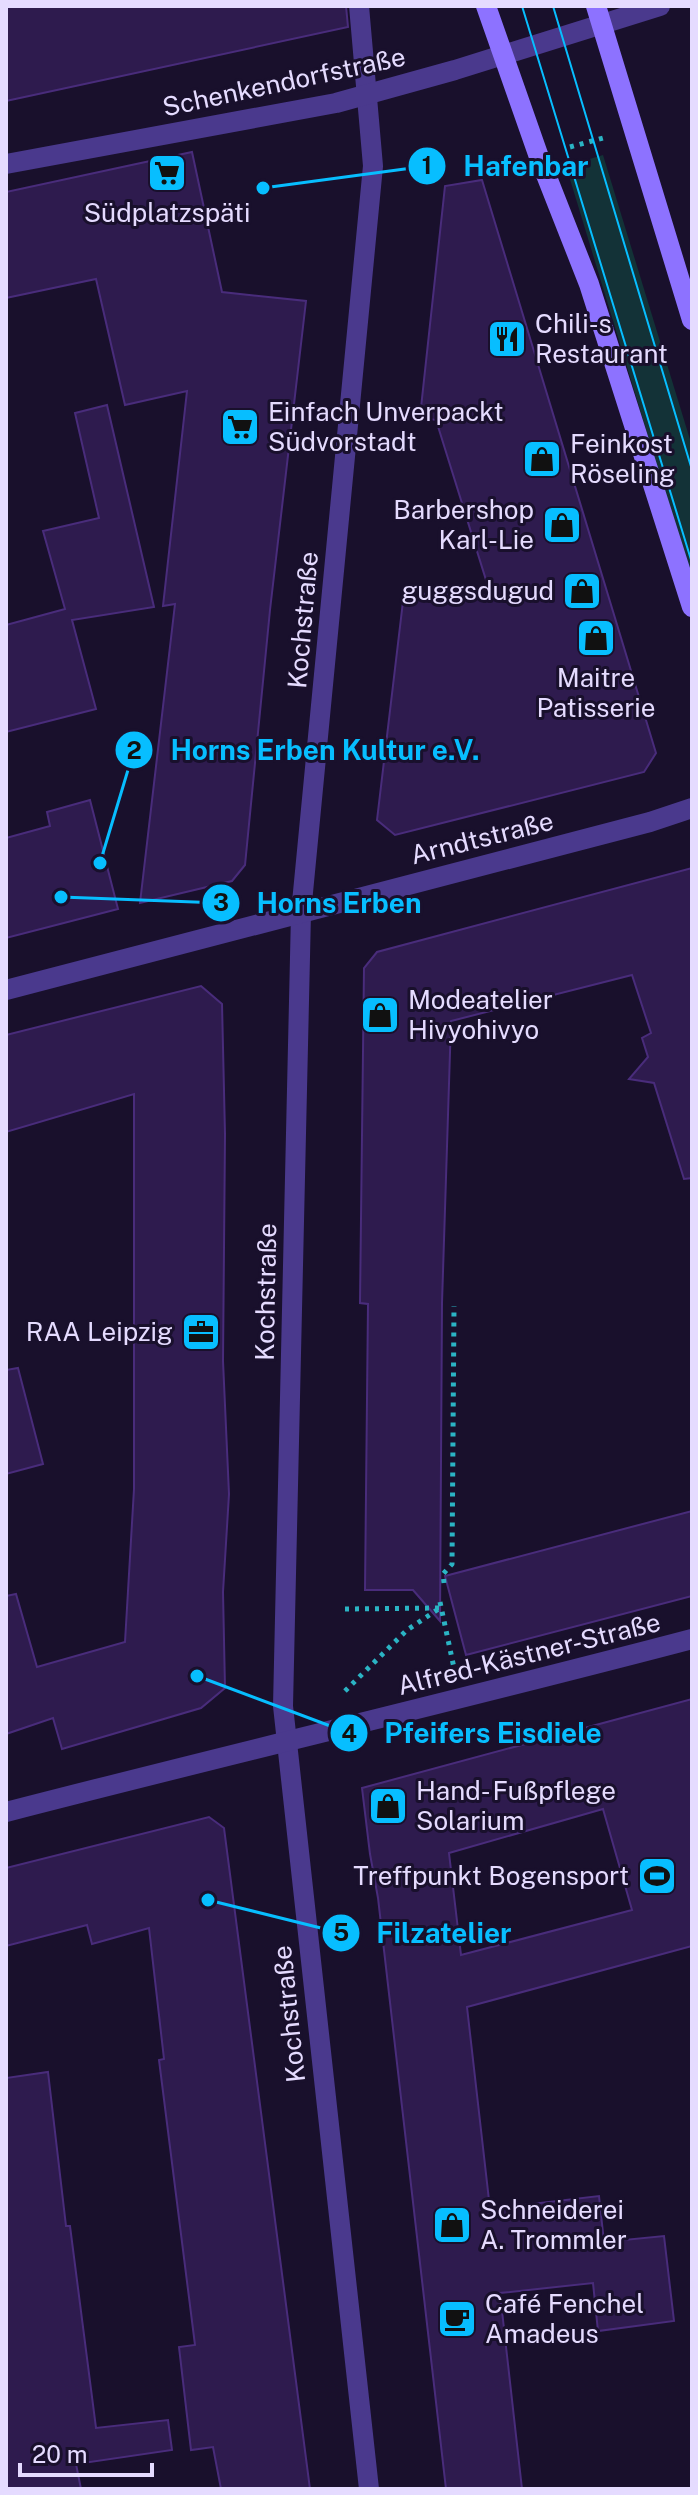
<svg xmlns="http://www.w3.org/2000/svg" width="698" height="2495" viewBox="0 0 698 2495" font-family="'Public Sans',sans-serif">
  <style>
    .green { fill: #133237 }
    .building { fill: #2e1b4e; stroke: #492c7b; stroke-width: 2; fill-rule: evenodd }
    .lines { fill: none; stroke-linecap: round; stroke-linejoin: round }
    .path { stroke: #2bb4c4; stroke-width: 5; stroke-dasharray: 4 6; stroke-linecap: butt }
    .minor { stroke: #4a398d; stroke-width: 20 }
    .secondary { stroke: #8d72ff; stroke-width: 20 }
    .tram { stroke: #07beff; stroke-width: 2 }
    .labels { text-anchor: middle; stroke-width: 6; stroke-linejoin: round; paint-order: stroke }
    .street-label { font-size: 26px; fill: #e5dbff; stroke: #19102c }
    .poi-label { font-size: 26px; fill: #e5dbff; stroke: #19102c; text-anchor: start }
    .leader { fill: none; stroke: #07beff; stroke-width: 3 }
    .callout-dot { fill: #07beff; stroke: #19102c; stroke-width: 3 }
    .mark-label { font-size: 24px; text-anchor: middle; font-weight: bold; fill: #111 }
    .callout-label { font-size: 28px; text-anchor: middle; font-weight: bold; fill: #07beff; stroke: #19102c; stroke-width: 6; stroke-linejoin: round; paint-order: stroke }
  </style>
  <rect width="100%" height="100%" fill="#19102c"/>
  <!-- green -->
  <path class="green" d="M603,155L692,446V581L566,166Z"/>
  <!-- building -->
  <g class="building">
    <path d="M6,6H346L348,27L6,101Z"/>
    <path d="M192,152L222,292L306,301L270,610L245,865L232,881L140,903L175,604L163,606L187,391L125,405L96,279L6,298V192Z"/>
    <path d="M482,180L656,753L644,772L395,835L377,820L404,593L491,596L436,420L420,417L445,186Z"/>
    <path d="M107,405L154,607L72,620L96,709L6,732V625L65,609L43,531L99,518L75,413Z"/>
    <path d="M90,800L118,909L6,938V838L50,826L47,812Z"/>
    <path d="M692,868V1178L684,1179L654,1083L629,1079L648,1057L642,1038L651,1033L632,975L451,1021L442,1303L440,1621L413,1590H365L368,1304L360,1303L364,968L377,952Z"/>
    <path d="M201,986L222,1004L225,1134L223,1361L229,1494L223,1592L225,1688L201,1708L62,1749L53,1718L6,1734V1596L16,1594L37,1667L125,1642L134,1489V1094L6,1132V1035Z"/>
    <path d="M18,1368L43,1464L6,1474V1370Z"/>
    <path d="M692,1511V1596L466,1655L445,1576Z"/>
    <path d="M692,1699V1946L467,2007L490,2209L599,2196L604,2242L664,2236L674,2321L598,2331L593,2283L500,2293L522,2489H446L378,1898L370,1854L362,1788ZM603,1809L632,1910L461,1955L449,1853Z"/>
    <path d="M209,1817L224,1828L310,2489H221L213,2447L191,2450L179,2347L195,2345L159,2060L164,2059L149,1928L92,1944L87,1925L6,1946V1868Z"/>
    <path d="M48,2072L66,2226H70L96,2428L168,2420L172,2450L76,2464L81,2489H6V2078Z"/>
  </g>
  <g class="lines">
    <!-- path -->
    <g class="path">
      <path d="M570,147L603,138"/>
      <path d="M444,1583L443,1574L452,1564L454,1306"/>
      <path d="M440,1602L454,1668"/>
      <path d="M345,1609L439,1608"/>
      <path d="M345,1691L407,1630L440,1608"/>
    </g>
    <!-- minor -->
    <g class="minor">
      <path d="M359,6L373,166L301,913L283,1706L369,2489"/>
      <path d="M6,164L336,103L455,70L660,6"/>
      <path d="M6,990L650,822L692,808"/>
      <path d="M6,1812C234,1753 464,1699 692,1639"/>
    </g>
    <!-- secondary -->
    <g class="secondary">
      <path d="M486,6L539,157L589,284L692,607"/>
      <path d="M596,6L692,320"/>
    </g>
    <!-- tram -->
    <g class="tram">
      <path d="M522,6L692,563"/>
      <path d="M553,6L692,470"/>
    </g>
  </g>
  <!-- icons -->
  <defs>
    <g id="supermarket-square" transform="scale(2)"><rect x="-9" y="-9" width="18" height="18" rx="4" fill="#07beff" stroke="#19102c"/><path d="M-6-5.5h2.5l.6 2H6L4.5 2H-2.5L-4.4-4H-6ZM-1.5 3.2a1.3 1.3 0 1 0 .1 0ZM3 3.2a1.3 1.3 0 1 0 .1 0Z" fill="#111"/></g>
    <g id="restaurant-square" transform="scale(2)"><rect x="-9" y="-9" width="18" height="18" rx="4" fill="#07beff" stroke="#19102c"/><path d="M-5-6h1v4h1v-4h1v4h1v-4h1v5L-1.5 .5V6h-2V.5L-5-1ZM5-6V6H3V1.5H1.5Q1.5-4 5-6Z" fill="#111"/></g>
    <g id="shop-square" transform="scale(2)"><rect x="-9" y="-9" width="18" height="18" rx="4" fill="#07beff" stroke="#19102c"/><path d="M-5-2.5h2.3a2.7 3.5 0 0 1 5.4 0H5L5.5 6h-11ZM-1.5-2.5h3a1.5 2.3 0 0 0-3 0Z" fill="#111"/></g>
    <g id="office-square" transform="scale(2)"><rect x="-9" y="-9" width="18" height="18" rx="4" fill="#07beff" stroke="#19102c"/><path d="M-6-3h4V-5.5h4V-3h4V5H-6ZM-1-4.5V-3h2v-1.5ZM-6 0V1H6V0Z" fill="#111"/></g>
    <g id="stadium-square" transform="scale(2)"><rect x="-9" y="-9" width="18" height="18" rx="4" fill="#07beff" stroke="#19102c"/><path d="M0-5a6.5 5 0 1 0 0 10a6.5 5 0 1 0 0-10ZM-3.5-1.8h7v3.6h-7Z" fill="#111"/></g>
    <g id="cafe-square" transform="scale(2)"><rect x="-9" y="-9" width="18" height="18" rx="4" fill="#07beff" stroke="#19102c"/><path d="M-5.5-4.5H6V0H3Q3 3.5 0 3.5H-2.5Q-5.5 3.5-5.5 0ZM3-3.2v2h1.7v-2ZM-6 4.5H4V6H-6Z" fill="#111"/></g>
  </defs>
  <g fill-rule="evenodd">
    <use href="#supermarket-square" x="167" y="173"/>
    <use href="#restaurant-square" x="507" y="339"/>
    <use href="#supermarket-square" x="240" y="427"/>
    <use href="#shop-square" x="542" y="459"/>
    <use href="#shop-square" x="562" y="525"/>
    <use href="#shop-square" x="582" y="591"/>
    <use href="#shop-square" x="596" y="638"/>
    <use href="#shop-square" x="380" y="1015"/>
    <use href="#office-square" x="201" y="1332"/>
    <use href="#shop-square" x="388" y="1806"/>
    <use href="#stadium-square" x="657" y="1876"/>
    <use href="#shop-square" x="452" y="2225"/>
    <use href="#cafe-square" x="457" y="2319"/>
  </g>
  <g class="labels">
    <!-- street labels -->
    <g class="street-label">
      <text transform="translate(284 82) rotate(-12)" y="9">Schenkendorfstraße</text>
      <text transform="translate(303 620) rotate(-85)" y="9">Kochstraße</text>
      <text transform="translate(482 838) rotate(-14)" y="9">Arndtstraße</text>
      <text transform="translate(266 1292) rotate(-89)" y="9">Kochstraße</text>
      <text transform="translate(529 1654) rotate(-14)" y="9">Alfred-Kästner-Straße</text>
      <text transform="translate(289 2014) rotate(-96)" y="9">Kochstraße</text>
    </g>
    <!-- poi labels -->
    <g class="poi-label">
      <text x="167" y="222" text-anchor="middle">Südplatzspäti</text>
      <text x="535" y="333">Chili-s<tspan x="535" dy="30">Restaurant</tspan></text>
      <text x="268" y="421">Einfach Unverpackt<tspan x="268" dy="30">Südvorstadt</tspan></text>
      <text x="570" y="453">Feinkost<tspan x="570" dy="30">Röseling</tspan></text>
      <text x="534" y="519" text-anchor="end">Barbershop<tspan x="534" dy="30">Karl-Lie</tspan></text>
      <text x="554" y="600" text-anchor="end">guggsdugud</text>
      <text x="596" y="687" text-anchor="middle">Maitre<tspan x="596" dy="30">Patisserie</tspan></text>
      <text x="408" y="1009">Modeatelier<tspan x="408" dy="30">Hivyohivyo</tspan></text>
      <text x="173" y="1341" text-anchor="end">RAA Leipzig</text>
      <text x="416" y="1800">Hand- Fußpflege<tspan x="416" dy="30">Solarium</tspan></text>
      <text x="629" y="1885" text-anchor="end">Treffpunkt Bogensport</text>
      <text x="480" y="2219">Schneiderei<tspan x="480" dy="30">A. Trommler</tspan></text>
      <text x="485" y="2313">Café Fenchel<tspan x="485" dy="30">Amadeus</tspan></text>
    </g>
  </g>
  <!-- callouts -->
  <path class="leader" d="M263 188L427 166M100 863L134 750M61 897L221 903M197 1676L349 1733M208 1900L341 1933"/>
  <g class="callout-dot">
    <circle cx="263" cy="188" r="8"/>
    <circle cx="100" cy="863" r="8"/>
    <circle cx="61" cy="897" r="8"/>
    <circle cx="197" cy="1676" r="8"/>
    <circle cx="208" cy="1900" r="8"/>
    <circle cx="427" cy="166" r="20"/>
    <circle cx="134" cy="750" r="20"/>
    <circle cx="221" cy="903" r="20"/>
    <circle cx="349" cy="1733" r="20"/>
    <circle cx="341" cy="1933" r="20"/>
  </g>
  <g class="mark-label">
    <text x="427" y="174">1</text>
    <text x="134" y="759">2</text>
    <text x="221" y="911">3</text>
    <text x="349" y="1742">4</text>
    <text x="341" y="1941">5</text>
  </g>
  <g class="callout-label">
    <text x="526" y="176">Hafenbar</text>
    <text x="325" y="760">Horns Erben Kultur e.V.</text>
    <text x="339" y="913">Horns Erben</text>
    <text x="493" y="1743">Pfeifers Eisdiele</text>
    <text x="444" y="1943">Filzatelier</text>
  </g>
  <!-- border -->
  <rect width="698" height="2495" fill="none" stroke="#e5dbff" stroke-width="16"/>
  <!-- scale -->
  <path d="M20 2463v12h132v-12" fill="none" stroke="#e5dbff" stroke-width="4"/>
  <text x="32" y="2463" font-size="24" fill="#e5dbff" stroke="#19102c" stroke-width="6" paint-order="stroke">20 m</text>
</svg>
